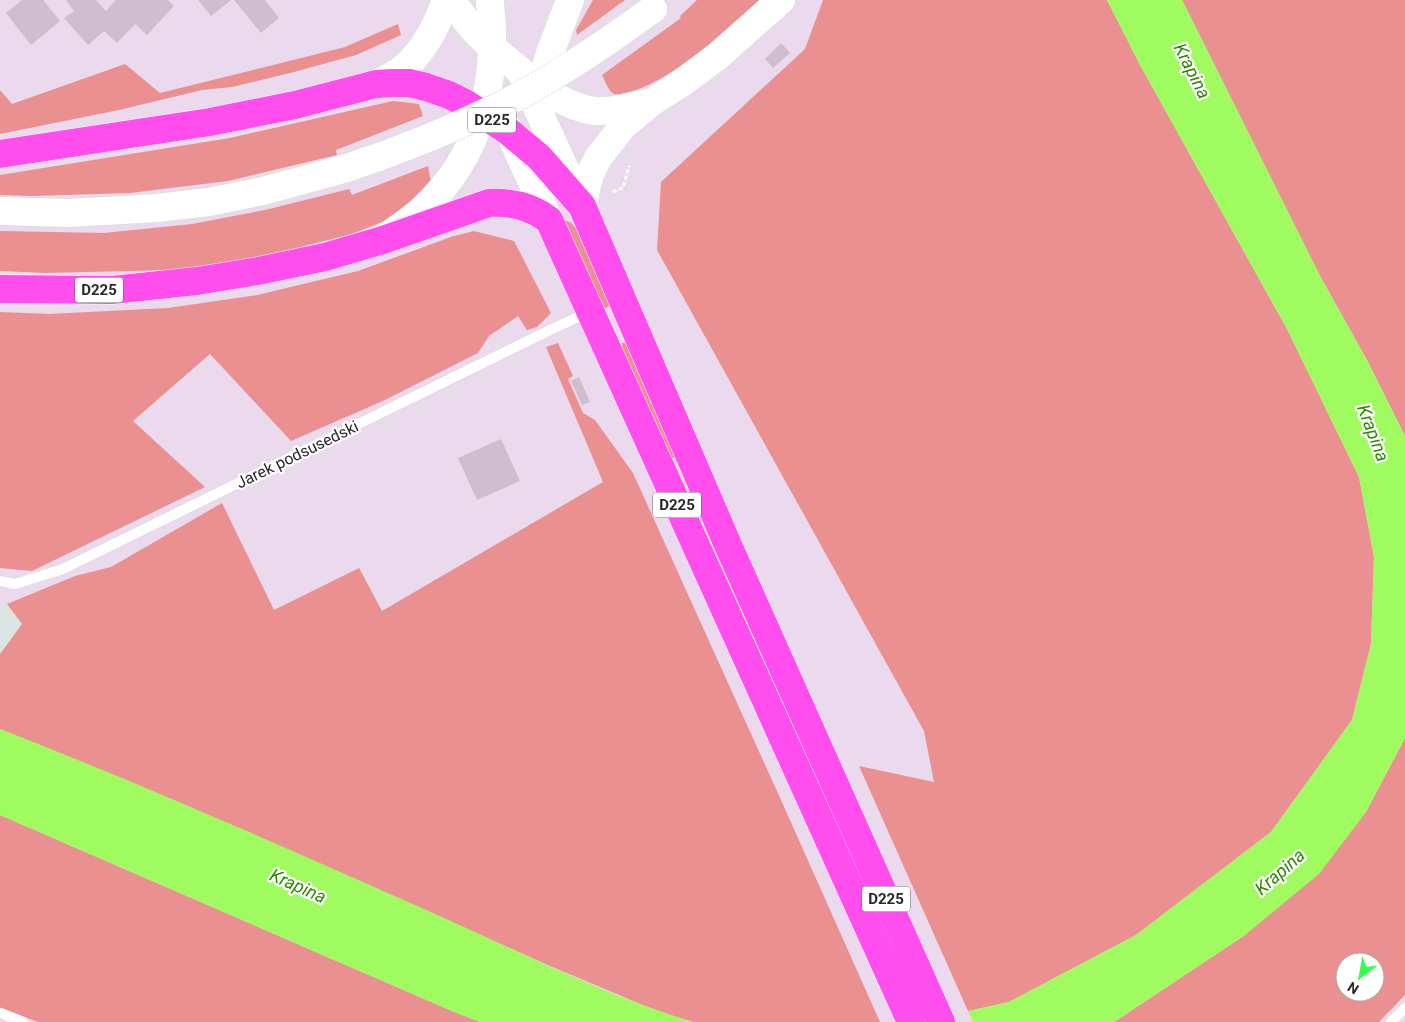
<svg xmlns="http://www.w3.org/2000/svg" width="1405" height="1022" viewBox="0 0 1405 1022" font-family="Roboto,sans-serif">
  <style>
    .industrial { fill: #dbe5e1 }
    .green { fill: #ea9091; fill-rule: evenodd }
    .water { fill: #a0fb61 }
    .pier { fill: #ebd9ed }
    .building { fill: #cebece }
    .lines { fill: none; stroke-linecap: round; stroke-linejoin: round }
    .lane-casing { stroke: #cee4d1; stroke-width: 11 }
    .secondary-casing { stroke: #cee4d1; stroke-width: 29 }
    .primary-casing { stroke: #fff; stroke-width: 29 }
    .path { stroke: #fff; stroke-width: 3; stroke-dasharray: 4 2.5; stroke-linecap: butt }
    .lane { stroke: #fff; stroke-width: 10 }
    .secondary { stroke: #fff; stroke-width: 28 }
    .primary { stroke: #ff4dee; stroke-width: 28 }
    .secondary-bridge-casing { stroke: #cee4d1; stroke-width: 29; stroke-linecap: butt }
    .secondary-bridge { stroke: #fff; stroke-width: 28 }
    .labels { text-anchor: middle; stroke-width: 4.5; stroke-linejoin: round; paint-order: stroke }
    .shield { fill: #fff; stroke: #696969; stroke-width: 1 }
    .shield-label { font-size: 15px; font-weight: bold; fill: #292929 }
    .street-label { font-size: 16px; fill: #292929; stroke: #fff }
    .water-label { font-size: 18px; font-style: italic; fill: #2f8803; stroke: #fff }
  </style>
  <rect width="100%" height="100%" fill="#ebd9ed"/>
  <!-- industrial -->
  <path class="industrial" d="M0,603L7,604L22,624L0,654Z"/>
  <!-- green -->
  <g class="green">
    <path d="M593,0H625L577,35L576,30Z"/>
    <path d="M697,0H760C726,30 669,84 625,93C621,94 618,95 614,94C608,91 605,80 602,75L681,18L680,16Z"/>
    <path d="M823,0H1107L1140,65L1287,329L1359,477L1374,557L1371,644L1352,720L1271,832L1136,935L1009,1002L968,1011L859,766L934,782L924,731L657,250L661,182L805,49Z"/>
    <path d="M1182,0H1405V436L1368,362L1319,274Z"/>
    <path d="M398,24L401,35L356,55L294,72L232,87L202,90L119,110L0,134V90L12,104L125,64L160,93L345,47Z"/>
    <path d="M393,101L419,104L423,116L336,150L337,155L228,181L130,193L32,196L0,195V175L230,138Z"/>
    <path d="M428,166L432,188L397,216L352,234L253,259L171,270L46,273L0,271V231L104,233L192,224L265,210L349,189L352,195Z"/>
    <path d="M564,220L570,222L576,228L611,306L602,309L564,225Z"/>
    <path d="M474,231L514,241L551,313L537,327L527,330L518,316L489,336L478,353L385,400L291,441L210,354L133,421L205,487L32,571L0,568V312L49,314L168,308L257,295L358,271L451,237Z"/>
    <path d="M558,343L573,376L568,379L583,413L595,420L633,473L781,800L880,1022H693L657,1011L550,966L253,834L0,729V654L22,624L7,604L75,576L111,567L222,503L274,610L359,568L382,611L603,482L546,347Z"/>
    <path d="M622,343H628L677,457L670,459L621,347Z"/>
    <path d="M1405,738V995L1379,1022H1114L1245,935L1366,812ZM1345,962H1375V992H1345Z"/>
    <path d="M0,815L452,1011L480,1022H38L0,1008Z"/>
  </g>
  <!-- water -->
  <g class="water">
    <path d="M1107,0H1182L1319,274L1368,362L1405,436V738L1366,812L1319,874L1245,935L1114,1022H919L1009,1002L1136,935L1271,832L1352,720L1371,644L1374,557L1359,477L1287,329L1140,65Z"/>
    <path d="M0,729C149,787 296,852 442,917C524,954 607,996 693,1022H480L452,1011L0,815Z"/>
  </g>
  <!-- pier -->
  <path class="pier" d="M967,1009L973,1022H916L918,1020Z"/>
  <!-- building -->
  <g class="building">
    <path d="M22,0H43L60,21L31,45L6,13Z"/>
    <path d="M66,0H96L106,11L116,0H168L174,6L147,35L135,24L117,43L104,31L88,45L64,18L74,11Z"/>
    <path d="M198,0H231L211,16Z"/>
    <path d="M234,0H265L279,18L261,33Z"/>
    <path d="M781,43L790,53L773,68L765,59Z"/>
    <path d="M579,377L590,402L582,405L571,381Z"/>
    <path d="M501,439L520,481L477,500L458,458Z"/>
  </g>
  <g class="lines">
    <!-- lane casing -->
    <g class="lane-casing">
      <g id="lane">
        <path d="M0,581L15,584L63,569L550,330L589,312"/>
        <path d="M0,1013L23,1022"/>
        <path d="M1391,1022L1405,1008"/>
      </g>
    </g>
    <!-- secondary casing -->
    <g class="secondary-casing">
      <g id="secondary">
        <path d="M451,0C459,11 467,23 477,33C488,44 500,54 512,64C536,83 563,107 595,111C614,112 630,107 648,103"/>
        <path d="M521,73L577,195"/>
        <path d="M376,84C383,81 390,77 397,73C422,56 436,28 446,0"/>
        <path d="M540,101L545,70L550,53L570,0"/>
        <path d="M507,127L549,220"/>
        <path d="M582,206L590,174L598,158L623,126L652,102L682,83L718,56L781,0"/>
        <path d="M0,211L69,213L157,208L209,202L263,191L347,168"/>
        <path d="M388,236C399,227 412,220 422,210C481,156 499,81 490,3"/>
      </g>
    </g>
    <!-- primary casing -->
    <g class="primary-casing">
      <g id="primary">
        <path d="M0,154L210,122L295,105L376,84L393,83H409L426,87L449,95L465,103L508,131L539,157L582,206L728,545L941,1022"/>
        <path d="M0,289L112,290L197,281L258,271L325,257L383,240L489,203C512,202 530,206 549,220C669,488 791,754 911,1022"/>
      </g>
    </g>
    <!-- path -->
    <path class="path" d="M613,192L623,188L629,166"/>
    <!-- lane -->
    <use href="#lane" class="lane"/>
    <!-- secondary -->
    <use href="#secondary" class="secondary"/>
    <!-- primary -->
    <use href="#primary" class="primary"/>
    <!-- secondary-bridge casing -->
    <g class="secondary-bridge-casing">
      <path id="secondary-bridge" d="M347,168C401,150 451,130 502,105C555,78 605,44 653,9"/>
    </g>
    <!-- secondary-bridge -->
    <use href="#secondary-bridge" class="secondary-bridge"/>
  </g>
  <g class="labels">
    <!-- shield labels -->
    <g class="shield">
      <rect x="468" y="107.5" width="48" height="25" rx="4"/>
      <rect x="75" y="277.5" width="48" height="25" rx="4"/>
      <rect x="653" y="492.5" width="48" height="25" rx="4"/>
      <rect x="862" y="886.5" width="48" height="25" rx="4"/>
    </g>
    <g class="shield-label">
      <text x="492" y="125">D225</text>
      <text x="99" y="295">D225</text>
      <text x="677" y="510">D225</text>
      <text x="886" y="904">D225</text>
    </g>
    <!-- street labels -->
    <g class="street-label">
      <text transform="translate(297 454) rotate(-26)" y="6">Jarek podsusedski</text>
    </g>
    <!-- water labels -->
    <g class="water-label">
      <text transform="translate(1192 71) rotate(63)" y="6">Krapina</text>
      <text transform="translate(1373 433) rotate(69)" y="6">Krapina</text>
      <text transform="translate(1280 872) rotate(-41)" y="6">Krapina</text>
      <text transform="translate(298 886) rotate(24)" y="6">Krapina</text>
    </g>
  </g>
  <!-- north arrow -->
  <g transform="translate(1360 977) rotate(212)"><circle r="24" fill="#ffffff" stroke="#a9a9a9"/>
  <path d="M0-4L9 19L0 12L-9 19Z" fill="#34ff50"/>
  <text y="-8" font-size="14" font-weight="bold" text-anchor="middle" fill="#292929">N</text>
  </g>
</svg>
